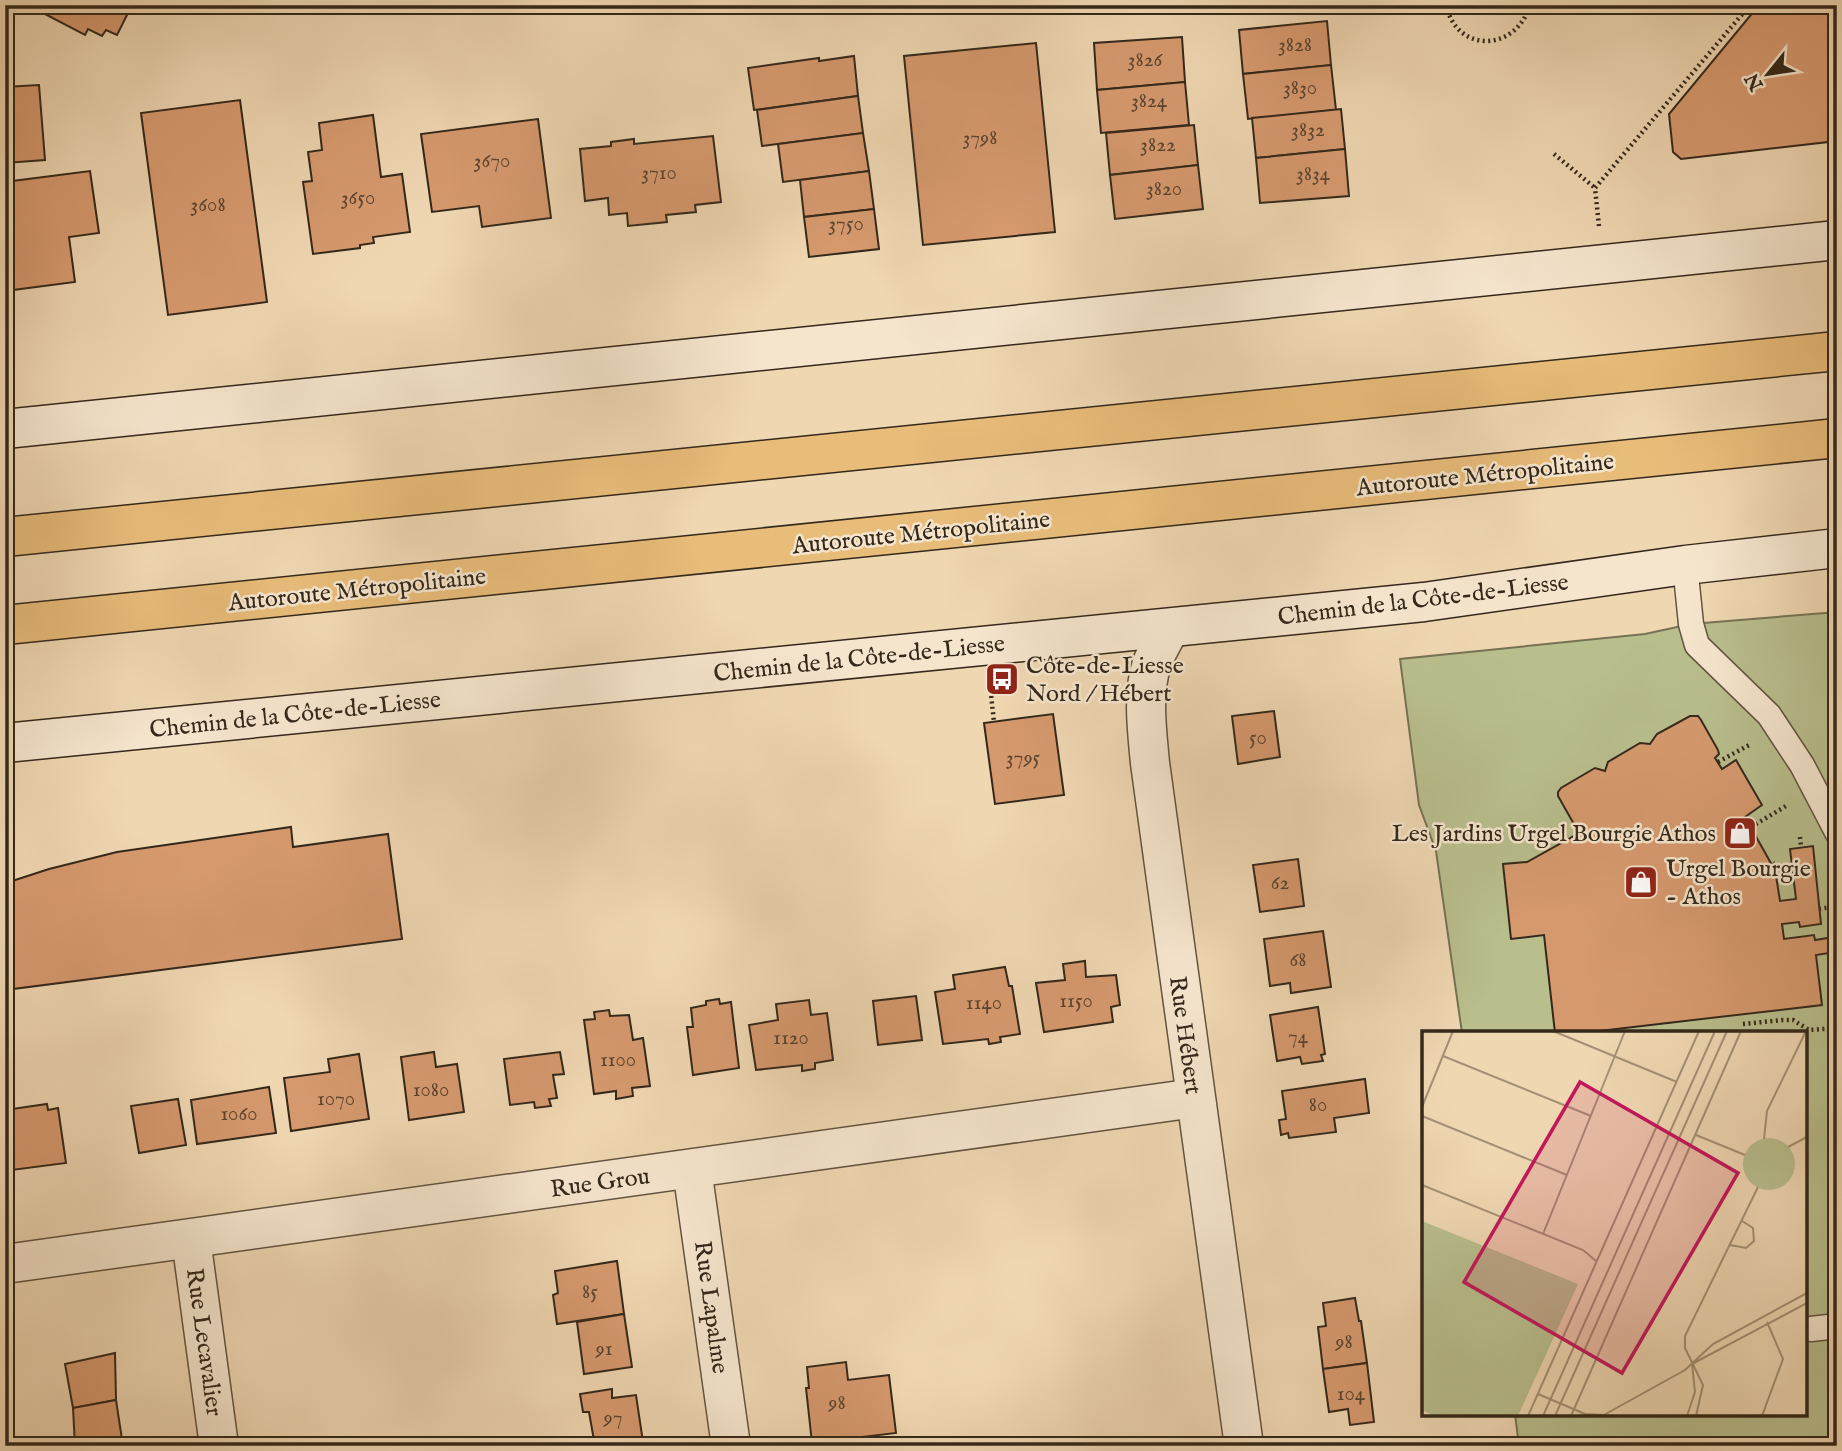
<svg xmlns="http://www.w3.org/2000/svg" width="1842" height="1451" viewBox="0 0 1842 1451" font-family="'IM FELL English',serif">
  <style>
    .green { fill: #b9be8d; stroke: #767354; stroke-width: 2 }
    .building { fill: #d6996e; stroke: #34281a; stroke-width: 2 }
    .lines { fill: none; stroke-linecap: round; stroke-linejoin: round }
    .lane-casing { stroke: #635440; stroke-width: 27 }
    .street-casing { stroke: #635440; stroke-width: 41 }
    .secondary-casing { stroke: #34281a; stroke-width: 41 }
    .highway-casing { stroke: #34281a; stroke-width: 41 }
    .path { stroke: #34281a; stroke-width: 4.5; stroke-dasharray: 2 3.5; stroke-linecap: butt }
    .lane { stroke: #f5e5cd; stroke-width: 24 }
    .street { stroke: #f5e5cd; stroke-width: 38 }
    .secondary { stroke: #f5e5cd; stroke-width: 38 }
    .highway { stroke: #e8bc79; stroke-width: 38 }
    .labels { text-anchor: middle; stroke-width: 5; stroke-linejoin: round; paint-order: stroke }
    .number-label { font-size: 21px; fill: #5c442f }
    .street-label { font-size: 24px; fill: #34281a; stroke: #f5e5cd }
    .poi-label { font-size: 24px; fill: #34281a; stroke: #f5e5cd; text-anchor: start }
    .inset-road { fill: none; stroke: #a49175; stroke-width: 2 }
    .view { fill: #c2185b; fill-opacity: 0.15; stroke: #c2185b; stroke-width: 3.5 }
    .inset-edge { fill: none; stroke: #34281a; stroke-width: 3.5 }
  </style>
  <rect width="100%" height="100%" fill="#efd7b2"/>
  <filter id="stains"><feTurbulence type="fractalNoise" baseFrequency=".00286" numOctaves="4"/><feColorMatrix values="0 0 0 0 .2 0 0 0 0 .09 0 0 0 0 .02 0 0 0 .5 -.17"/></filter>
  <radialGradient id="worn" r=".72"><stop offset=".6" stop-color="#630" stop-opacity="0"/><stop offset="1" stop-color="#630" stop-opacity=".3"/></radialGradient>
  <!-- green -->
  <path class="green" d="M1837,612V1446H1519L1515,1414H1805V1033H1462L1436,851L1419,805L1400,659L1645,634L1691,624Z"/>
  <!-- building -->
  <g class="building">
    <path d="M50,5H132L117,35L106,30L102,36L88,29L85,35L45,14Z"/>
    <path d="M1759,5H1837V141L1681,159L1673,152L1669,114Z"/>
    <path d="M1327,21L1331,65L1243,74L1239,30Z"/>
    <path d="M1182,37L1185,82L1097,90L1094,43Z"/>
    <path d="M1036,43L1055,232L923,245L904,56Z"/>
    <path d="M854,56L858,96L754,110L748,68L819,58V61Z"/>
    <path d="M1331,65L1336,110L1248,119L1243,74Z"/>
    <path d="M1185,82L1189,125L1101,133L1097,90Z"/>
    <path d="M39,85L45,160L5,163V87Z"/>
    <path d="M858,96L863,133L762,146L757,110Z"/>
    <path d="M240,100L267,302L168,315L141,113Z"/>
    <path d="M1341,109L1345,149L1256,158L1252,118Z"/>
    <path d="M373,115L381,177L402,174L410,232L373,237L374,243L360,245V248L313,254L303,182L312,181L308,152L322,150L319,123Z"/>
    <path d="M538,119L551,218L482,227L479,206L432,212L421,134Z"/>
    <path d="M1194,125L1198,165L1110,175L1106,133Z"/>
    <path d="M863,133L869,171L783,182L778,144Z"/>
    <path d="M713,136L721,202L695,205L696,212L666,215L667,222L628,226L627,213L609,215L608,198L585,201L580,149L611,146V142L634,139V144Z"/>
    <path d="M1345,149L1349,196L1260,203L1256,158Z"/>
    <path d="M1198,165L1203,209L1115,219L1110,175Z"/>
    <path d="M90,171L99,233L69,237L75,282L5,291V182Z"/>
    <path d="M869,171L874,209L804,217L800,180Z"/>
    <path d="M874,209L879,249L809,257L804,217Z"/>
    <path d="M1274,711L1280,757L1238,764L1232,716Z"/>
    <path d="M1053,714L1064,795L995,804L984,723Z"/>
    <path d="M1690,716H1698L1701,720L1718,750L1719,754L1715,758L1722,769L1736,760L1762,805L1745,817L1772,865L1774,863L1780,901L1796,899L1790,849L1813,846L1821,924L1800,927L1799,922L1782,924L1784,939L1814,935L1815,940L1834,937L1836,952L1816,955L1822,1005L1582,1033H1555L1544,935L1511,939L1503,864L1527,862L1579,833L1558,796V792L1561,788L1595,768L1605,771L1608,762L1640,743L1650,744L1657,734Z"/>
    <path d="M291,827L293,847L388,834L402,939L5,990L6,883L49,869L117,852Z"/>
    <path d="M1298,859L1304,906L1260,912L1253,865Z"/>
    <path d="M1323,931L1331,987L1291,993L1290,983L1270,986L1264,939Z"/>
    <path d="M1085,961L1086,977L1116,975L1120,1005L1111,1007L1113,1022L1044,1032L1036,983L1065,980L1063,964Z"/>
    <path d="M1005,967L1009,986H1012L1020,1034L1000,1037L1001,1042L989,1044L988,1039L943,1044L935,992L955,989L953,975Z"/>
    <path d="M916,996L922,1040L878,1045L873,1001Z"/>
    <path d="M719,999L720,1004L731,1002L739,1068L693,1075L687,1027H693L691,1008L706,1005V1001Z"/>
    <path d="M809,1000L811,1015L827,1013L833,1060L815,1063V1069L802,1071V1065L756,1070L749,1025L778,1020L776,1004Z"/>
    <path d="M1318,1007L1325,1054L1321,1055L1323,1061L1302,1064L1300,1057L1277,1061L1270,1015Z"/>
    <path d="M609,1010L610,1016L629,1015L633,1040L643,1038L650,1086L632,1088L633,1096L616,1099V1091L594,1094L584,1020L595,1019L594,1012Z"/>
    <path d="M434,1052L436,1067L457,1064L464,1112L409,1120L401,1057Z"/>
    <path d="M560,1052L564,1074L553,1075L557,1098L549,1099L551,1106L535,1108L534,1102L510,1105L504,1059Z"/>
    <path d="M359,1054L369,1119L291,1131L284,1078L330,1072L328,1059Z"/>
    <path d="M1365,1079L1369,1113L1334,1118L1336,1132L1289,1138L1288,1133L1281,1135L1279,1120L1286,1119L1282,1091Z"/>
    <path d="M269,1087L276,1133L197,1144L191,1100Z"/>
    <path d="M178,1099L186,1145L139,1153L131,1106Z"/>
    <path d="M47,1104L48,1110L58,1108L66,1163L12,1170L5,1127V1110Z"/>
    <path d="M5,1127L12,1170L5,1171Z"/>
    <path d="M617,1261L624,1314L557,1324L553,1295L558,1293L555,1271Z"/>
    <path d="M1355,1298L1359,1321H1361L1367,1363L1323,1369L1318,1327L1326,1326L1323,1303Z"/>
    <path d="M624,1314L632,1367L584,1374L577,1322Z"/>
    <path d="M115,1353L116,1400L73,1408L65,1364Z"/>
    <path d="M846,1362L848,1380L889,1375L896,1433L812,1443L806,1388H809L807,1367Z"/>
    <path d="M1367,1363L1374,1422L1350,1425L1348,1409L1329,1412L1323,1369Z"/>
    <path d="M612,1389V1398L636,1395L643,1442L622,1446H595L589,1412H583L580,1394Z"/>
    <path d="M116,1400L123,1446H75L73,1408Z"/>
  </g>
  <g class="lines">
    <!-- lane casing -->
    <g class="lane-casing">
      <g id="lane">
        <path d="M1685,565L1691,624L1697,645L1769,715L1802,765L1837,832"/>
        <path d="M1811,1329L1837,1326"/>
      </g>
    </g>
    <!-- street casing -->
    <g class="street-casing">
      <g id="street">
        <path d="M1170,628C1164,639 1157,651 1152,663C1142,693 1147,731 1150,763L1244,1446"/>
        <path d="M692,1169L731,1446"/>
        <path d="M191,1239L219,1446"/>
        <path d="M5,1264L1195,1098"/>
      </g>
    </g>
    <!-- secondary casing -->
    <g class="secondary-casing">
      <g id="secondary">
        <path d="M5,429L1837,240"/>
        <path d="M5,743L1424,602L1685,565L1837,548"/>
      </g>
    </g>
    <!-- highway casing -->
    <g class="highway-casing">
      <g id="highway">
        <path d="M5,537L1837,351"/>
        <path d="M5,625L1837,438"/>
      </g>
    </g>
    <!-- path -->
    <g class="path">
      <path d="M1446,5C1457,54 1516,52 1530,5"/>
      <path d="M1554,154L1595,188"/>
      <path d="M1599,226L1595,188L1750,5"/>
      <path d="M990,685L994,722"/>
      <path d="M1718,762L1751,744"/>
      <path d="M1751,827L1786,806"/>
      <path d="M1800,837L1801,847"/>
      <path d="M1819,909L1837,906"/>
      <path d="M1835,945H1837"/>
      <path d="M1743,1024L1783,1020H1793L1809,1030L1837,1028"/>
    </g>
    <!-- lane -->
    <use href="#lane" class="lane"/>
    <!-- street -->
    <use href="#street" class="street"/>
    <!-- secondary -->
    <use href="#secondary" class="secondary"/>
    <!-- highway -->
    <use href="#highway" class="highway"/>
  </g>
  <!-- icons -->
  <defs>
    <g id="bus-square" transform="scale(1.75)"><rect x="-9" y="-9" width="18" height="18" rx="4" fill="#8f2418" stroke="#f5e5cd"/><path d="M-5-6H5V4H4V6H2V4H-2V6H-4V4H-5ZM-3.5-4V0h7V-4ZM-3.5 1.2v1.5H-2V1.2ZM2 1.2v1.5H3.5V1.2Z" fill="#fff"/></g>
    <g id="shop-square" transform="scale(1.75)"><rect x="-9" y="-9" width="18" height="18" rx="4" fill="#8f2418" stroke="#f5e5cd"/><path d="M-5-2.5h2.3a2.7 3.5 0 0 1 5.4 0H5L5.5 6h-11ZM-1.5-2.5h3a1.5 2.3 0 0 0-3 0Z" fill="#fff"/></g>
  </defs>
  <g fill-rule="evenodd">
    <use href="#bus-square" x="1002" y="679"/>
    <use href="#shop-square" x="1740" y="833"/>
    <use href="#shop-square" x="1641" y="882"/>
  </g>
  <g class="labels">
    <!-- number labels -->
    <g class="number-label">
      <text x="1295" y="51">3828</text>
      <text x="1145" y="66">3826</text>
      <text x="1300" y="94">3830</text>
      <text x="1149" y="107">3824</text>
      <text x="1308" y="136">3832</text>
      <text x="980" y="144">3798</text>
      <text x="1158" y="151">3822</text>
      <text x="492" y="167">3670</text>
      <text x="659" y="179">3710</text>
      <text x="1313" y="180">3834</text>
      <text x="1164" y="195">3820</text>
      <text x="358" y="204">3650</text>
      <text x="208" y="211">3608</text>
      <text x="846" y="230">3750</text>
      <text x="1258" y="744">50</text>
      <text x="1023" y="764">3795</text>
      <text x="1280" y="889">62</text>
      <text x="1298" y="966">68</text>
      <text x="1076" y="1007">1150</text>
      <text x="984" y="1009">1140</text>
      <text x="1298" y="1043">74</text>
      <text x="791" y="1044">1120</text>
      <text x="618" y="1066">1100</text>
      <text x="431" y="1096">1080</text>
      <text x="336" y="1105">1070</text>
      <text x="1318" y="1111">80</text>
      <text x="239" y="1120">1060</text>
      <text x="590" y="1298">85</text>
      <text x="1344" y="1348">98</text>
      <text x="604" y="1355">91</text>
      <text x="1351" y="1400">104</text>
      <text x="837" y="1409">98</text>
      <text x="613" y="1424">97</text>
    </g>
    <!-- street labels -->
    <g class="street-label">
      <text transform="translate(1485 474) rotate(-6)" y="8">Autoroute Métropolitaine</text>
      <text transform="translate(921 532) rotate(-6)" y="8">Autoroute Métropolitaine</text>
      <text transform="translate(357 589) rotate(-6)" y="8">Autoroute Métropolitaine</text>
      <text transform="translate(1423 599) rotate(-7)" y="8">Chemin de la Côte-de-Liesse</text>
      <text transform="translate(859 658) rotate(-6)" y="8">Chemin de la Côte-de-Liesse</text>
      <text transform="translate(295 714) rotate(-6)" y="8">Chemin de la Côte-de-Liesse</text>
      <text transform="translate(1186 1035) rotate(82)" y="8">Rue Hébert</text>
      <text transform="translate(600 1182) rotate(-8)" y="8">Rue Grou</text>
      <text transform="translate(712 1307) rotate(82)" y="8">Rue Lapalme</text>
      <text transform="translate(205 1342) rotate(82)" y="8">Rue Lecavalier</text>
    </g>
    <!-- poi labels -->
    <g class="poi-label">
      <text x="1026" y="673">Côte-de-Liesse<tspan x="1026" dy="28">Nord / Hébert</tspan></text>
      <text x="1716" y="841" text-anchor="end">Les Jardins Urgel Bourgie Athos</text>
      <text x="1666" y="876">Urgel Bourgie<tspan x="1666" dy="28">- Athos</tspan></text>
    </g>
  </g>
  <!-- overview -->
  <g transform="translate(1422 1031)">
    <rect width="385" height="385" fill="#efd7b2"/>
    <path d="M321 133a26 26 0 1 1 52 0a26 26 0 1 1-52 0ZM0,190L156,253L96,385H12L0,379Z" fill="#b9be8d"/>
    <path class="inset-road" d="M131,0L255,51M21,25L169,85M0,76L31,0M0,85L145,144M274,104L323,124M342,108L345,80L384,0M366,116L385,106M0,154L161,219L174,230M121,203L203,0M308,214L324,217L332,210L331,197L320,190M270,333L385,272M116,363L163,383L182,384M106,385L277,0M121,385L293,0M133,385L305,0M149,385L319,0M180,385L263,339L291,313L385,262M265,385L273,361L270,333M274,385L281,354L263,317V305L336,156M340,385L361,328L345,291"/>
    <path class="view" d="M158,51L316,142L200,342L42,251Z"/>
    <rect width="385" height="385" class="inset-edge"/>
  </g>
  <!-- margin -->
  <rect width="1842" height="1451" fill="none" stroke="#efd7b2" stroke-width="28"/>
  <rect x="7" y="7" width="1828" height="1437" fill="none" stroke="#34281a" stroke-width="3.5"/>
  <rect x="14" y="14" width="1814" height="1423" fill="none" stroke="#34281a" stroke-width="2"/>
  <!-- north arrow -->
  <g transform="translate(1768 74) rotate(240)" stroke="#f5e5cd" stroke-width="5" paint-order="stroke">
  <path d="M0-5L12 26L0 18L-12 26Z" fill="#34281a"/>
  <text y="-10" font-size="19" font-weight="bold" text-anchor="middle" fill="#34281a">N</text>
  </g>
  <rect width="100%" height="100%" filter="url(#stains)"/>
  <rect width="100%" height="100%" fill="url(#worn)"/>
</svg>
